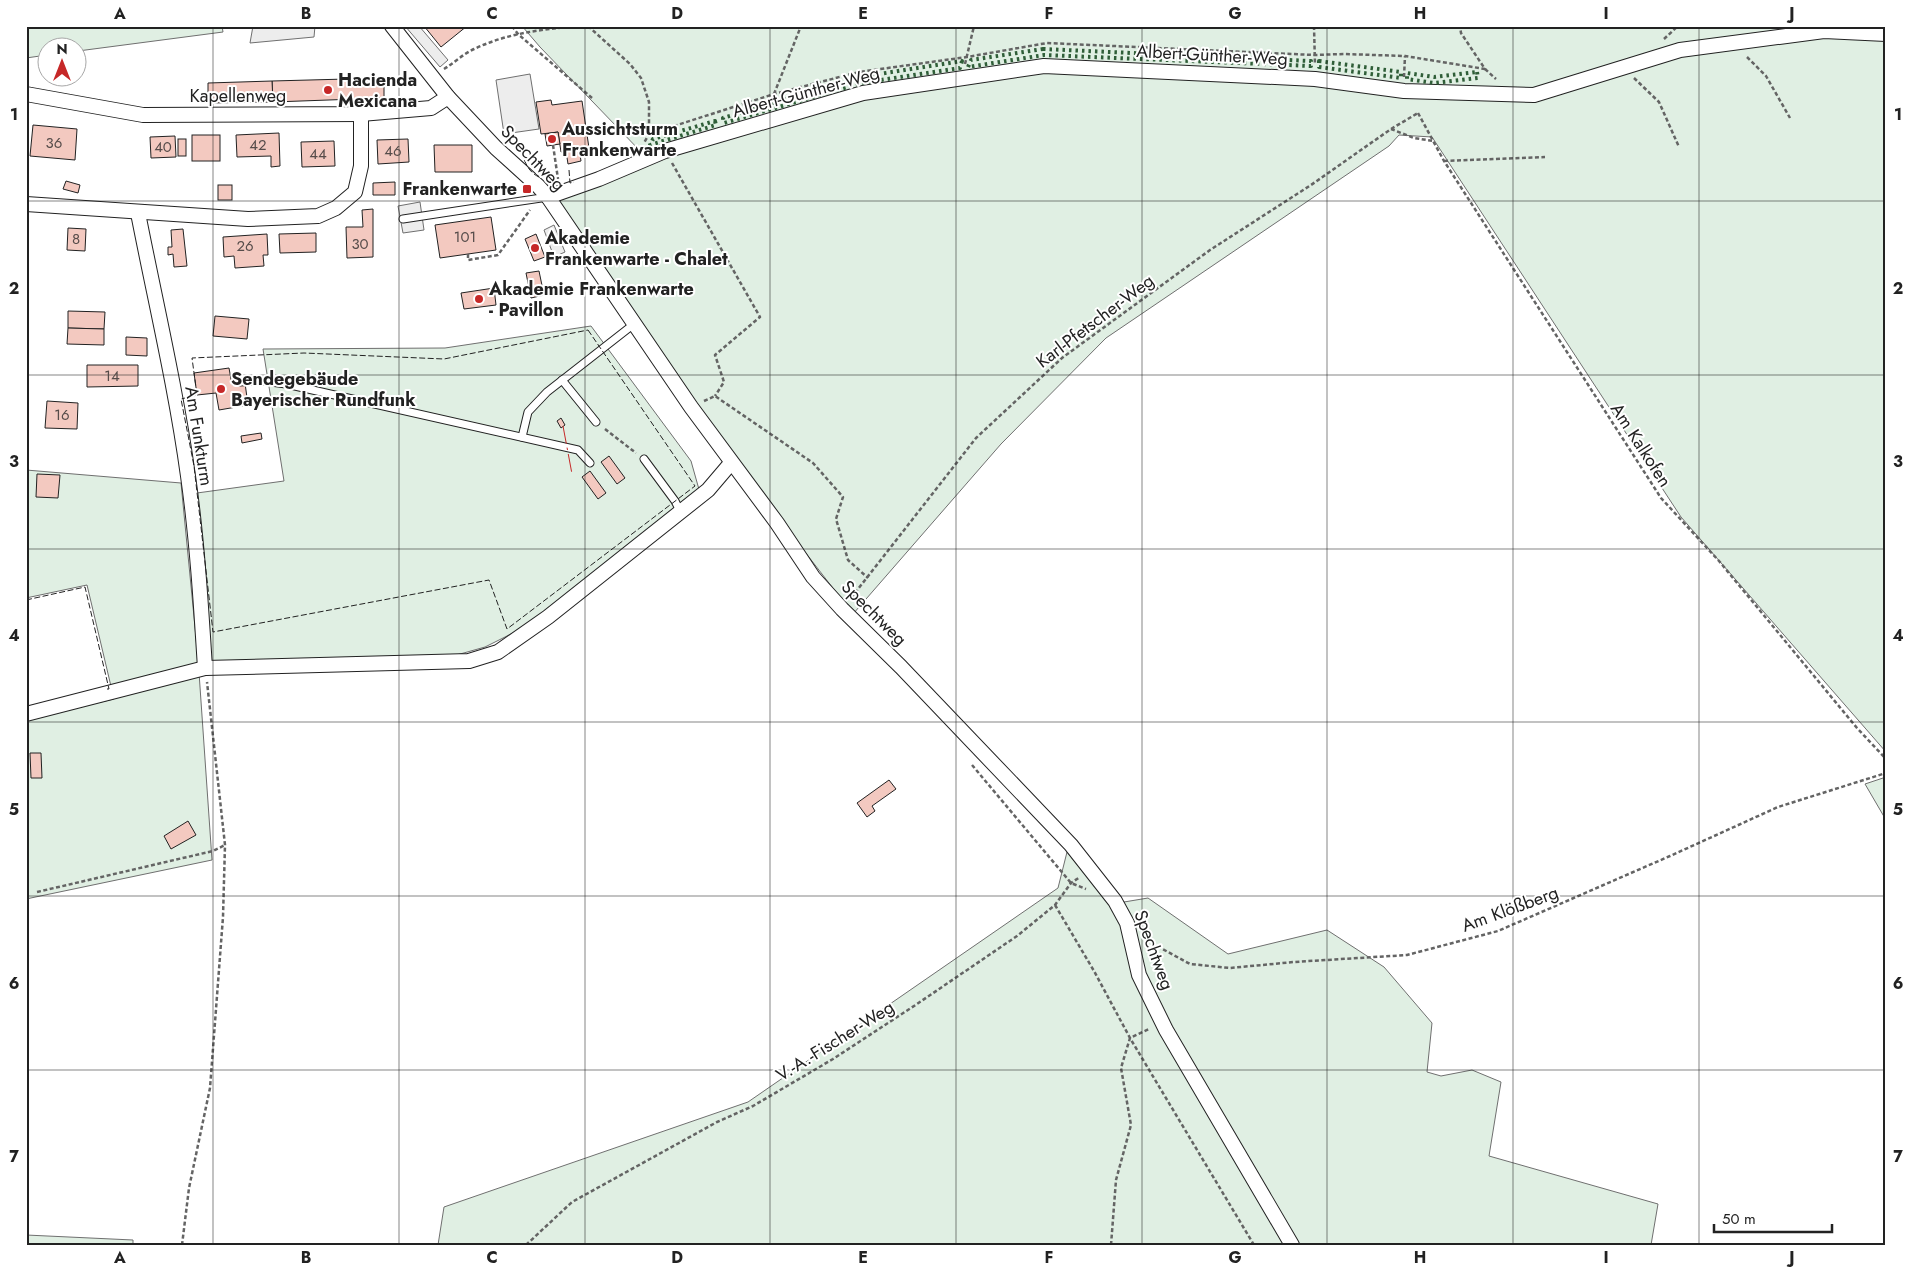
<svg xmlns="http://www.w3.org/2000/svg" width="1912" height="1271" viewBox="0 0 1912 1271" font-family="Jost,sans-serif">
  <style>
    .green { fill: #e0efe3; stroke: #6f6f6f }
    .parking { fill: #ededed; stroke: #6f6f6f }
    .building { fill: #f3c9c0; stroke: #222 }
    .lines { fill: none; stroke-linecap: round; stroke-linejoin: round }
    .service-casing { stroke: #222; stroke-width: 9 }
    .minor-casing { stroke: #222; stroke-width: 16 }
    .path { stroke: #646464; stroke-width: 2.5; stroke-dasharray: 4 2.5; stroke-linecap: butt }
    .service { stroke: #fff; stroke-width: 7 }
    .minor { stroke: #fff; stroke-width: 14 }
    .hedge { stroke: #2f5e38; stroke-width: 4; stroke-dasharray: 2.5 4; stroke-linecap: butt }
    .fence { stroke: #222; stroke-width: 1; stroke-dasharray: 6 2.5; stroke-linecap: butt }
    .power { stroke: #c62828; stroke-width: 1; stroke-dasharray: 18 4 2.5 4; stroke-linecap: butt }
    .grid { fill: none; stroke: #222; stroke-width: 1; stroke-opacity: 0.55 }
    .poi-dot { fill: #c62828; stroke: #fff; stroke-width: 2 }
    .labels { text-anchor: middle; stroke-width: 4; stroke-linejoin: round; paint-order: stroke }
    .number-label { font-size: 15px; fill: #564c4a }
    .street-label { font-size: 18px; fill: #222; stroke: #fff }
    .poi-label { font-size: 18px; font-weight: bold; fill: #222; stroke: #fff; text-anchor: start }
    .neatline { fill: none; stroke: #222; stroke-width: 2 }
    .grid-label { font-size: 16px; text-anchor: middle; font-weight: bold; fill: #222 }
  </style>
  <rect width="100%" height="100%" fill="#fff"/>
  <!-- green -->
  <g class="green">
    <path d="M26,26H222L223,32L78,51V48H48L47,55L26,58Z"/>
    <path d="M522,26H1886V752L1681,517L1432,137L1399,135L1389,146L1106,338L1001,444L853,614L736,463L557,200L643,154L540,47Z"/>
    <path d="M591,326L691,461L700,493L527,626L485,647L453,656L209,661L197,493L284,481L263,349L445,348Z"/>
    <path d="M26,470L181,483L198,658L212,860L26,899V719L114,699L87,585L26,598Z"/>
    <path d="M1886,777V820L1865,784Z"/>
    <path d="M1067,852L1107,901L1124,902L1148,898L1228,954L1327,930L1384,967L1432,1023L1427,1072L1441,1076L1472,1070L1501,1082L1489,1156L1658,1204L1651,1245H438L444,1207L748,1102L1058,888Z"/>
    <path d="M26,1235L133,1240V1245H26Z"/>
  </g>
  <!-- parking -->
  <g class="parking">
    <path d="M253,26H315L314,37L250,43Z"/>
    <path d="M405,26H419L448,60L440,67Z"/>
    <path d="M530,74L539,129L504,134L496,80Z"/>
    <path d="M420,202L424,230L403,233L398,206Z"/>
    <path d="M554,225L565,252L554,257L544,230Z"/>
  </g>
  <!-- building -->
  <g class="building">
    <path d="M424,26H467L441,47Z"/>
    <path d="M384,78V98L273,102L272,81Z"/>
    <path d="M272,81L273,102L208,103V83Z"/>
    <path d="M551,100L552,105L582,101L589,148L561,152L558,132L541,134L536,102Z"/>
    <path d="M33,125L77,129L75,160L30,156Z"/>
    <path d="M558,132L560,144L547,146L545,134Z"/>
    <path d="M279,133L280,166L271,167V156L237,157L236,135Z"/>
    <rect x="192" y="135" width="28" height="26"/>
    <path d="M175,136L176,157L151,158L150,137Z"/>
    <rect x="178" y="139" width="8" height="17"/>
    <path d="M408,139L409,162L378,164L377,140Z"/>
    <path d="M334,141L335,166L302,167L301,142Z"/>
    <path d="M434,145H472V172H435Z"/>
    <path d="M579,149L581,161L568,164L566,151Z"/>
    <path d="M66,181L80,185L78,193L63,189Z"/>
    <path d="M395,182V195H373V183Z"/>
    <rect x="218" y="185" width="14" height="15"/>
    <path d="M373,209V257L347,258L346,227H363L362,210Z"/>
    <path d="M491,217L496,250L440,258L435,225Z"/>
    <path d="M68,228L86,229L85,251L67,250Z"/>
    <path d="M183,229L187,266L174,267L173,254L168,255V247H172L171,230Z"/>
    <path d="M316,233V252L280,253L279,234Z"/>
    <path d="M267,234L268,255H263L264,266L235,268L234,256L224,257L223,237Z"/>
    <path d="M536,234L545,257L534,261L525,239Z"/>
    <path d="M539,271L544,295L531,298L526,273Z"/>
    <path d="M494,288L496,305L464,309L461,293Z"/>
    <path d="M68,311L105,312L104,329L68,328Z"/>
    <path d="M215,316L249,319L247,339L213,336Z"/>
    <path d="M68,328L104,329V345L67,344Z"/>
    <path d="M126,337L147,338V356L126,355Z"/>
    <path d="M87,365H138V386L87,387Z"/>
    <path d="M229,368L232,385L245,383L248,405L219,410L216,393L197,395L194,373Z"/>
    <path d="M47,401L78,403L77,429L45,428Z"/>
    <path d="M561,418L565,425L561,428L557,421Z"/>
    <path d="M261,433L262,439L242,443L241,436Z"/>
    <path d="M609,456L625,478L617,484L601,462Z"/>
    <path d="M590,471L606,493L598,499L582,477Z"/>
    <path d="M37,474L60,475L58,498L36,497Z"/>
    <path d="M30,753H41L42,778H31Z"/>
    <path d="M889,780L896,789L872,806L875,811L867,817L857,803Z"/>
    <path d="M188,821L196,835L171,849L164,836Z"/>
  </g>
  <g class="lines">
    <!-- service casing -->
    <g class="service-casing">
      <g id="service">
        <path d="M403,219L548,197"/>
        <path d="M562,380L596,422"/>
        <path d="M239,382L263,381L286,384L578,450L590,463"/>
        <path d="M522,437L528,412L547,392L634,324"/>
        <path d="M644,459L675,501L681,513"/>
      </g>
    </g>
    <!-- minor casing -->
    <g class="minor-casing">
      <g id="minor">
        <path d="M392,26L448,97L496,148L538,186L548,197L691,407L777,523L813,577L842,609L901,667L1071,845L1115,901L1127,923L1139,975L1166,1030L1292,1245"/>
        <path d="M26,94L143,115L361,114L431,108L448,97"/>
        <path d="M548,197L599,179L665,151L863,93L1044,66L1315,79L1404,91L1534,95L1680,50L1824,31L1886,34"/>
        <path d="M26,204L248,219L318,216L336,208L355,192L361,166V114"/>
        <path d="M138,213C155,300 176,388 188,476C197,540 201,604 205,668"/>
        <path d="M26,714L205,668L469,661L498,652L548,617L708,490L731,463"/>
      </g>
    </g>
    <!-- path -->
    <g class="path">
      <path d="M512,26L518,34L592,98"/>
      <path d="M588,26L630,64L641,78L649,102V134L644,143"/>
      <path d="M1314,26L1315,65"/>
      <path d="M1664,39L1678,26"/>
      <path d="M1747,57L1766,76L1790,118"/>
      <path d="M965,64L974,26"/>
      <path d="M444,69C454,63 463,54 474,49C508,33 543,29 581,26"/>
      <path d="M1485,69L1496,79"/>
      <path d="M1404,77L1405,56"/>
      <path d="M1634,78L1659,102L1679,147"/>
      <path d="M774,94L801,26"/>
      <path d="M1418,113L1444,161L1661,498L1719,561L1857,728L1886,759"/>
      <path d="M1391,129L1414,138L1433,141"/>
      <path d="M649,134L774,94L859,72L967,57L1047,43L1314,55L1344,54L1405,56L1485,69L1461,33L1460,26"/>
      <path d="M553,145L558,179"/>
      <path d="M1444,161L1545,157"/>
      <path d="M672,163L760,317L715,355L724,382L715,396"/>
      <path d="M468,254V260L498,255L530,210"/>
      <path d="M704,401L715,396L813,463L843,497L836,519L848,560L868,578"/>
      <path d="M605,429L636,453"/>
      <path d="M851,598L976,438L1062,358L1210,250L1311,185L1391,129L1418,113"/>
      <path d="M972,765L1071,883L1086,889"/>
      <path d="M37,892L213,851L225,845"/>
      <path d="M1055,905L1094,971L1130,1038L1254,1245"/>
      <path d="M1146,940L1190,964L1230,968L1294,962L1407,955L1498,931L1670,856L1778,807L1886,773"/>
      <path d="M182,1245L189,1188L210,1088L223,917L225,845L207,682"/>
      <path d="M526,1245L572,1202L717,1122L753,1106L833,1059L917,1004L1017,936L1055,905L1071,883L1080,877"/>
      <path d="M1111,1245L1116,1180L1131,1125L1121,1068L1130,1038L1149,1029"/>
    </g>
    <!-- service -->
    <use href="#service" class="service"/>
    <!-- minor -->
    <use href="#minor" class="minor"/>
    <!-- hedge -->
    <g class="hedge">
      <path d="M1043,49L1311,61V66L1044,55L968,67L971,60Z"/>
      <path d="M962,61L960,68L861,83L724,123L723,118L860,77Z"/>
      <path d="M1319,61L1401,72V78L1319,67Z"/>
      <path d="M1477,72L1478,78L1434,83L1407,79V73L1434,77Z"/>
      <path d="M715,121L716,125L650,145L653,139Z"/>
    </g>
    <!-- fence -->
    <g class="fence">
      <path d="M519,144C523,157 526,171 539,177L544,174"/>
      <path d="M569,170L570,183L574,182"/>
      <path d="M588,330L695,486L507,629L489,580L213,632L194,466L181,399L197,395L192,358L304,353L444,359Z"/>
      <path d="M26,600L85,587L109,689H107"/>
    </g>
    <!-- power -->
    <path class="power" d="M563,426L572,474"/>
  </g>
  <!-- grid -->
  <path class="grid" d="M213,26V1245M399,26V1245M585,26V1245M770,26V1245M956,26V1245M1142,26V1245M1327,26V1245M1513,26V1245M1699,26V1245M26,201H1886M26,375H1886M26,549H1886M26,722H1886M26,896H1886M26,1070H1886"/>
  <!-- markers -->
  <g class="poi-dot">
    <circle cx="328" cy="90" r="5"/>
    <circle cx="552" cy="139" r="5"/>
    <rect x="522" y="184" width="10" height="10" rx="2.5"/>
    <circle cx="535" cy="248" r="5"/>
    <circle cx="479" cy="299" r="5"/>
    <circle cx="221" cy="389" r="5"/>
  </g>
  <g class="labels">
    <!-- number labels -->
    <g class="number-label">
      <text x="54" y="148">36</text>
      <text x="258" y="150">42</text>
      <text x="163" y="152">40</text>
      <text x="393" y="156">46</text>
      <text x="318" y="159">44</text>
      <text x="465" y="242">101</text>
      <text x="76" y="244">8</text>
      <text x="360" y="249">30</text>
      <text x="245" y="251">26</text>
      <text x="112" y="381">14</text>
      <text x="62" y="420">16</text>
    </g>
    <!-- street labels -->
    <g class="street-label">
      <text transform="translate(1212 55) rotate(3)" y="6">Albert-Günther-Weg</text>
      <text transform="translate(806 92) rotate(-15)" y="6">Albert-Günther-Weg</text>
      <text x="238" y="102">Kapellenweg</text>
      <text transform="translate(533 158) rotate(46)" y="6">Spechtweg</text>
      <text transform="translate(1095 321) rotate(-37)" y="6">Karl-Pfetscher-Weg</text>
      <text transform="translate(199 436) rotate(81)" y="6">Am Funkturm</text>
      <text transform="translate(1641 445) rotate(57)" y="6">Am Kalkofen</text>
      <text transform="translate(874 613) rotate(45)" y="6">Spechtweg</text>
      <text transform="translate(1510 909) rotate(-20)" y="6">Am Klößberg</text>
      <text transform="translate(1154 950) rotate(70)" y="6">Spechtweg</text>
      <text transform="translate(835 1041) rotate(-32)" y="6">V.-A.-Fischer-Weg</text>
    </g>
    <!-- poi labels -->
    <g class="poi-label">
      <text x="338" y="86">Hacienda<tspan x="338" dy="21">Mexicana</tspan></text>
      <text x="562" y="135">Aussichtsturm<tspan x="562" dy="21">Frankenwarte</tspan></text>
      <text x="517" y="195" text-anchor="end">Frankenwarte</text>
      <text x="545" y="244">Akademie<tspan x="545" dy="21">Frankenwarte - Chalet</tspan></text>
      <text x="489" y="295">Akademie Frankenwarte<tspan x="489" dy="21">- Pavillon</tspan></text>
      <text x="231" y="385">Sendegebäude<tspan x="231" dy="21">Bayerischer Rundfunk</tspan></text>
    </g>
  </g>
  <!-- border -->
  <rect width="1912" height="1271" fill="none" stroke="#ffffff" stroke-width="55"/>
  <!-- north arrow -->
  <g transform="translate(62 62)"><circle r="24" fill="#ffffff" stroke="#a7a7a7"/>
  <path d="M0-4L9 19L0 12L-9 19Z" fill="#c62828"/>
  <text y="-8" font-size="14" font-weight="bold" text-anchor="middle" fill="#222222">N</text>
  </g>
  <!-- scale -->
  <path d="M1714 1224v8h118v-8" fill="none" stroke="#222222" stroke-width="2.5"/>
  <text x="1722" y="1224" font-size="15" fill="#222222" stroke="#ffffff" stroke-width="4" paint-order="stroke">50 m</text>
  <rect x="28" y="28" width="1856" height="1216" class="neatline"/>
  <g class="grid-label">
    <text x="120" y="19">A</text>
    <text x="306" y="19">B</text>
    <text x="492" y="19">C</text>
    <text x="677" y="19">D</text>
    <text x="863" y="19">E</text>
    <text x="1049" y="19">F</text>
    <text x="1235" y="19">G</text>
    <text x="1420" y="19">H</text>
    <text x="1606" y="19">I</text>
    <text x="1792" y="19">J</text>
    <text x="14" y="120">1</text>
    <text x="1898" y="120">1</text>
    <text x="14" y="294">2</text>
    <text x="1898" y="294">2</text>
    <text x="14" y="467">3</text>
    <text x="1898" y="467">3</text>
    <text x="14" y="641">4</text>
    <text x="1898" y="641">4</text>
    <text x="14" y="815">5</text>
    <text x="1898" y="815">5</text>
    <text x="14" y="989">6</text>
    <text x="1898" y="989">6</text>
    <text x="14" y="1162">7</text>
    <text x="1898" y="1162">7</text>
    <text x="120" y="1263">A</text>
    <text x="306" y="1263">B</text>
    <text x="492" y="1263">C</text>
    <text x="677" y="1263">D</text>
    <text x="863" y="1263">E</text>
    <text x="1049" y="1263">F</text>
    <text x="1235" y="1263">G</text>
    <text x="1420" y="1263">H</text>
    <text x="1606" y="1263">I</text>
    <text x="1792" y="1263">J</text>
  </g>
</svg>
